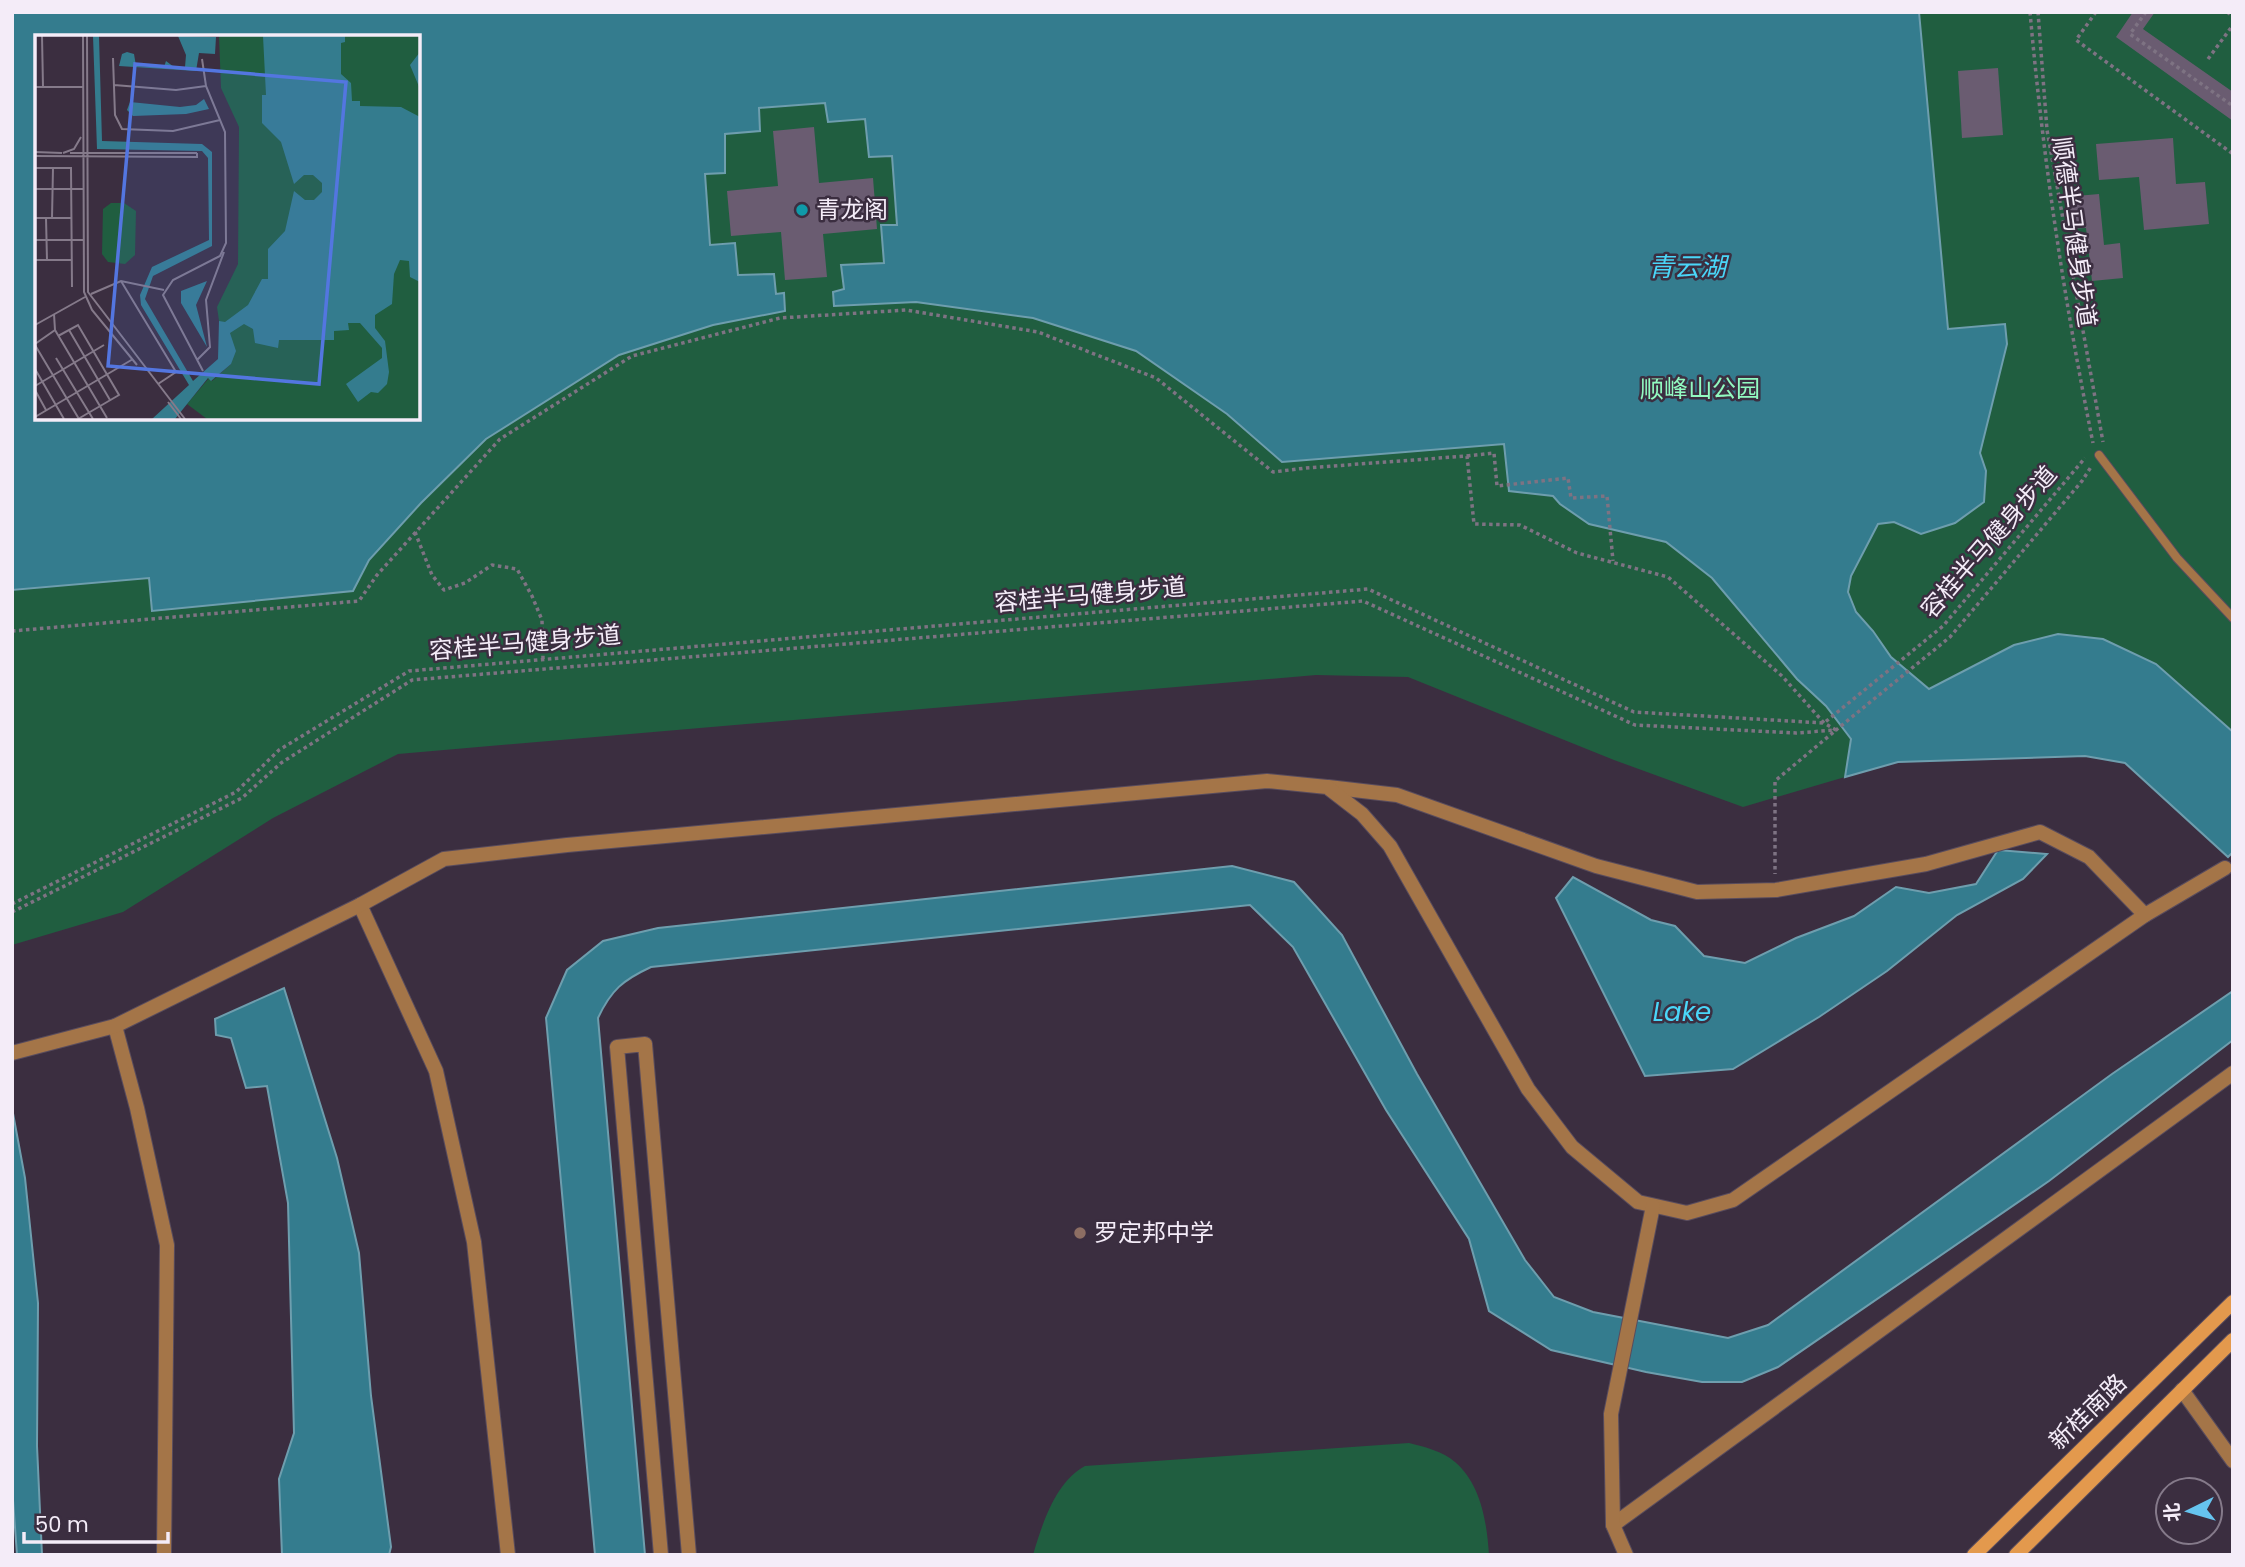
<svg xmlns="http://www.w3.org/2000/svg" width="2245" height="1567" viewBox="0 0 2245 1567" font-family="Poppins,'Noto Sans SC',sans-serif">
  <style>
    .green { fill: #205e40; fill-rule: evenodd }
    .water { fill: #347c8e; stroke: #6e9eae; stroke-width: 2; fill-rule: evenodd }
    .building { fill: #6a5c71 }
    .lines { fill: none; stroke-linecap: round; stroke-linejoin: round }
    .service-casing { stroke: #594c5d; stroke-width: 10 }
    .minor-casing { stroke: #594c5d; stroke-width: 16 }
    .tertiary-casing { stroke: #594c5d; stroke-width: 16 }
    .secondary-casing { stroke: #594c5d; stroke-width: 16 }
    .path { stroke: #7e7383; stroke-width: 3.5; stroke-dasharray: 3.5 3.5; stroke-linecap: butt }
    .service { stroke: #a47548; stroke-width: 8 }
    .minor { stroke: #a47548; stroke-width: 14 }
    .tertiary { stroke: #a47548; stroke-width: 14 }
    .secondary { stroke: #e3994d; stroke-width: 14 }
    .culture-dot { fill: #0f9aa8; stroke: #3b2e40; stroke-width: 2.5 }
    .education-dot { fill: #8d6e63; stroke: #3b2e40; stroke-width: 2.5 }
    .labels { text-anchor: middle; stroke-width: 5; stroke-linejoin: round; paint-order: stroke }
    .poi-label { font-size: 24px; fill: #f4ecf8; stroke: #3b2e40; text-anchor: start }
    .street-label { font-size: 24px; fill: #f4ecf8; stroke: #3b2e40 }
    .park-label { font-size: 24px; fill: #92fac1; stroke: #3b2e40 }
    .water-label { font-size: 26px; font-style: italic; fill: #4ad6f8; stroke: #3b2e40 }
    .inset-road { fill: none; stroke: #857a8a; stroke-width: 2 }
    .view { fill: #5376e0; fill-opacity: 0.15; stroke: #5376e0; stroke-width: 3.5 }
    .inset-edge { fill: none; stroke: #f4ecf8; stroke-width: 3.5 }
  </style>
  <rect width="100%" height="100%" fill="#3b2e40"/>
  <!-- green -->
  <g class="green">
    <path d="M12,12H2233V732L2156,664L2058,634L2014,645L1929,690L1845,777L1743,807L1614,760L1408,677L1316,675L398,754L273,818L123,912L12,945ZM37,37H418V418H37Z"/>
    <path d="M1409,1443C1424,1447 1443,1451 1455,1462C1481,1484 1487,1523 1489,1555H1033C1042,1524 1056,1481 1085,1466Z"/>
  </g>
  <!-- water -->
  <g class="water">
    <path d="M12,12H1919L1948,329L2005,324L2007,344L1980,453L1986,471L1984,502L1955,523L1921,534L1894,522L1878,524L1851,576L1848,592L1856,612L1873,631L1891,657L1929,689L2014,645L2058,634L2103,639L2156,664L2233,732V852L2228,857L2125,763L2085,756L1898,762L1845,777L1851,739L1826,706L1797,679L1712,578L1666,542L1589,524L1560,504L1553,496L1509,491L1504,444L1282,462L1227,414L1136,351L1033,318L916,302L834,306L833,292L844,289L841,265L884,263L881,225H897L892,156L869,157L865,119L828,122L825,103L759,108L760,131L725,134V173L705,174L710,245L735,243L738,275L774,274L776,294L784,293L785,311L713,325L619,355L486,439L421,503L369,560L353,591L152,611L149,578L12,590ZM37,37H418V418H37Z"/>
    <path d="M1998,850L2047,854L2023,879L1957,915L1887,971L1819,1017L1733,1069L1645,1076L1556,898L1573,877L1651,920L1675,926L1704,956L1745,963L1796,938L1854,916L1896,887L1929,893L1976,884Z"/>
    <path d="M1232,866L1294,882L1342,935L1417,1074L1525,1260L1554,1297L1593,1312L1728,1338L1768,1325L2112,1074L2233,991V1040L2049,1181L1778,1367L1742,1382H1702L1646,1372L1551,1350L1489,1311L1469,1239L1386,1110L1293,947L1250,905L651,967C623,980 611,990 598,1018L645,1555H595L546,1018L567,970L603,941L658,928Z"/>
    <path d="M284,988L337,1158L359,1253L371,1396L391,1547L389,1555H282L279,1479L294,1433L288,1203L267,1086L246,1088L231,1038L216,1035L215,1019Z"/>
    <path d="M12,1108L25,1178L38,1303L37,1446L42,1555H17L12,1486Z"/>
  </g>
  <!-- building -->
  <g class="building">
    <path d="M2133,12H2155L2143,29L2233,92V121L2116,37Z"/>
    <path d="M1998,68L2003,135L1962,138L1958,71Z"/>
    <path d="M814,127L819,183L873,178L877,229L823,234L827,277L785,280L781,232L731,236L727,191L778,186L773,131Z"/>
    <path d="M2173,138L2176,184L2205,182L2209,224L2144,230L2139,177L2099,180L2096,144Z"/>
    <path d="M2099,194L2104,245L2120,243L2123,278L2092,281L2086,228L2068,229L2065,197Z"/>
  </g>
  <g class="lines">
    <!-- service casing -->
    <g class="service-casing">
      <path id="service" d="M2099,455L2177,558L2233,618"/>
    </g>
    <!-- minor casing -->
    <g class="minor-casing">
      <g id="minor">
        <path d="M1328,787L1397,795L1596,866L1697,892L1776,890L1926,864L2040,832L2089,857L2145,915"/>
        <path d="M360,905L436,1071L474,1242L508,1555"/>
        <path d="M115,1026L137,1108L167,1245L164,1555"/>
        <path d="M12,1053L115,1026L360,905L444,859L567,845L1267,781L1327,787L1362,814L1390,846L1528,1089L1572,1147L1638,1202L1687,1213L1733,1200L2145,915L2225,868"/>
        <path d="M2182,1390L2233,1461"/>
        <path d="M1613,1525L2233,1073"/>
        <path d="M1626,1555L1613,1525L1611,1414L1653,1206"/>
      </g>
    </g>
    <!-- tertiary casing -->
    <g class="tertiary-casing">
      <path id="tertiary" d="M661,1555L617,1047L645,1044L689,1555"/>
    </g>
    <!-- secondary casing -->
    <g class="secondary-casing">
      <g id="secondary">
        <path d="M1974,1555L2233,1302"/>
        <path d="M2016,1555L2233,1340"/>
      </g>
    </g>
    <!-- path -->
    <g class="path">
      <path d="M2030,12C2043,158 2064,300 2093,443"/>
      <path d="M2038,12L2047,130L2103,442"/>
      <path d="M2096,12L2076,40L2233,154"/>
      <path d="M2146,12L2130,34L2233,106"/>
      <path d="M2227,12L2233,16"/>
      <path d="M2208,59L2233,25"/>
      <path d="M1467,456L1494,453L1497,486L1568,478L1571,498L1607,496L1613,561"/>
      <path d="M415,532L432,575L444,590L465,583L492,565L517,569L532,596L542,620L543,659"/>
      <path d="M12,631L359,601L377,575L500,439L632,356L780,318L906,310L1038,332L1156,378L1273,472L1306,468L1467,456L1474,524L1520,525L1577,553L1668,577L1782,676L1824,723L1836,730L1775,781V874"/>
      <path d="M12,904L236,792L279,750L409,671L1368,589L1634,712L1824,723L1943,626L2085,458"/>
      <path d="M12,912L242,798L281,763L412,680L1363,601L1635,725L1796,733L1836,730L1950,637L2082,481L2091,467"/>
    </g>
    <!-- service -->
    <use href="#service" class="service"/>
    <!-- minor -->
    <use href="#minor" class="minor"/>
    <!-- tertiary -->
    <use href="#tertiary" class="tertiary"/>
    <!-- secondary -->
    <use href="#secondary" class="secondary"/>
  </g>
  <!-- markers -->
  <circle class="culture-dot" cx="802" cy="210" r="7"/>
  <circle class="education-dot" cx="1080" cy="1233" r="7"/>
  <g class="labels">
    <!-- poi labels -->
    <g class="poi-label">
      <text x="816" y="218">青龙阁</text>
      <text x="1094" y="1241">罗定邦中学</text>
    </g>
    <!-- street labels -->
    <g class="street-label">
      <text transform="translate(2074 232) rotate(82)" y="8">顺德半马健身步道</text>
      <text transform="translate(1989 542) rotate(-49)" y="8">容桂半马健身步道</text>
      <text transform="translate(1090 595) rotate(-5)" y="8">容桂半马健身步道</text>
      <text transform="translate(525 643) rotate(-5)" y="8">容桂半马健身步道</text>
      <text transform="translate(2088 1412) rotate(-44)" y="8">新桂南路</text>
    </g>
    <!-- park labels -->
    <g class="park-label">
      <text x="1700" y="397">顺峰山公园</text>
    </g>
    <!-- water labels -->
    <g class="water-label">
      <text x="1687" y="276">青云湖</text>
      <text x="1682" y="1021">Lake</text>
    </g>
  </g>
  <!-- overview -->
  <g transform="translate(35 35)">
    <rect width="385" height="385" fill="#3b2e40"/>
    <path d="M184,1H385V384H172L152,369L174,343L177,346L196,329L195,298L184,286L182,272L203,229L204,92L186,53ZM76,168H89L101,176L100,220L90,229L73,227L67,219L68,174Z" fill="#205e40"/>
    <path d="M58,1H64L67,106L167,109L177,117V211L118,241L110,264L158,346L183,324L184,286L190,287L213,270L227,244H233V214L250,196L259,156L270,165H279L287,157V148L278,140H269L259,149L246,107L227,88V60H231L228,1H310V7L306,8V39L316,48L317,66H325V71L366,72L385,82V247L375,242L374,226L365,225L359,239L357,269L340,280V293L350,306L354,337L352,349L343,358L336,357L323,367L311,349L347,323V313L325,288H313L314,295L299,296V305H244L243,313L220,308L218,294L209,289L195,298L201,316L196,329L176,346L173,343L140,384H117L154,350L106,270L105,260L117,232L174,205L173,123L167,116L62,114ZM143,1L181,2L180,19L164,18L161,36L84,31L87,19L92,17L99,19L101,31L129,32L131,26L139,32H150L151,20ZM385,17V54L375,30ZM169,64L174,74L151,79L98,81L92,75L95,67L145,72L161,70ZM172,246L161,270L172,312L146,268V256Z" fill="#347c8e"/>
    <path class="inset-road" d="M7,1L8,52M48,1L49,257L57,275L102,330M52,1L53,257L150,384M78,23L80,80L87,94L138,96L185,85M167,24L171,51L190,97L191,208L185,221L138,245L128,260L168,336M79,50L141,55L171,51M0,52H48M0,117L27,118M28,118L39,114L46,102M35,118H162M0,121L162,122V118M0,133H36L37,252M0,154H48M0,183H37M11,183L12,225M17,183L18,133M0,205H48M0,225H37M86,246L141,337L123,349M56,259L86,246L129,255M0,290L50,262M20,295L72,383M34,295L75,365M23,301L43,290L84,360L43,384M0,309L20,295L19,279M0,310L44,384M21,323L58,384M162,325L175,312L171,265L189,217M0,334L29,384M0,351L69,310M0,355L11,375M133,367L146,384M0,382L98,324"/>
    <path class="view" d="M100,29L311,47L284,349L73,331Z"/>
    <rect width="385" height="385" class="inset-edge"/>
  </g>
  <!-- border -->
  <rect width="2245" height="1567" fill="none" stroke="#f4ecf8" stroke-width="28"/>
  <!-- north arrow -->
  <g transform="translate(2189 1511) rotate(265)"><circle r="33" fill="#3b2e40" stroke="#857a8a" stroke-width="2"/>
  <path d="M0-5L12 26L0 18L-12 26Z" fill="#66c4ef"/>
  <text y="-10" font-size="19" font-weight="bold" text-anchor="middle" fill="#f4ecf8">北</text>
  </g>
  <!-- scale -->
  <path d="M24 1532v10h144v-10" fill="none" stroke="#f4ecf8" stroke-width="3.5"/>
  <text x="35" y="1532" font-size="21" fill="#f4ecf8" stroke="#3b2e40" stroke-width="5" paint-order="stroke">50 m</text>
</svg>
